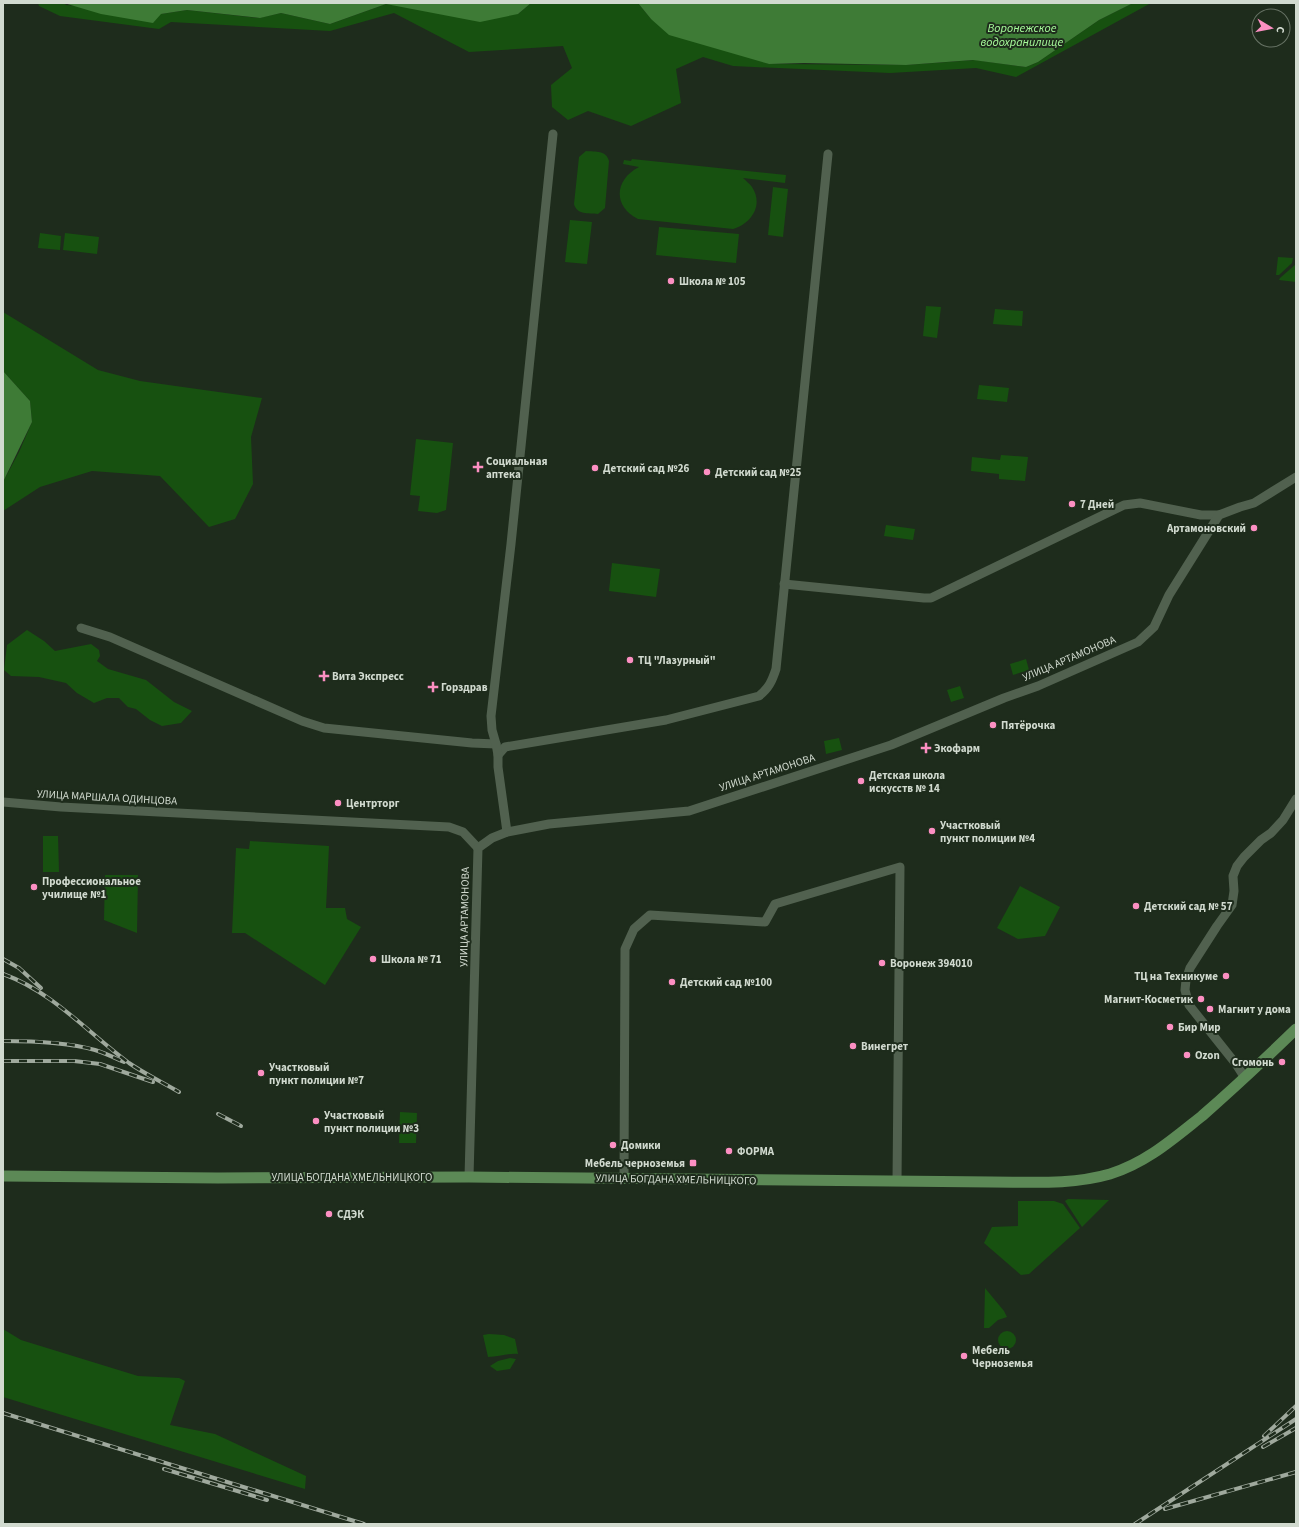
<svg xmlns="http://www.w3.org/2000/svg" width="1299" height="1527" viewBox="0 0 1299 1527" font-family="'Source Sans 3',sans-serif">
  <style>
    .green { fill: #175110 }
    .water { fill: #3e7b36 }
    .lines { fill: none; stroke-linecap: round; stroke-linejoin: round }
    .minor { stroke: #51614f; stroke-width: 9 }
    .major { stroke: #5c8956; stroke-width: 11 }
    .rail-casing { stroke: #9fa99d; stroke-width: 4 }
    .rail { stroke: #1e2c1c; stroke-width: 2.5; stroke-dasharray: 8; stroke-linecap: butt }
    .poi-dot { fill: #fc8fc2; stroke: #1e2c1c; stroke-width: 1.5 }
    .labels { text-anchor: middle; stroke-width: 4; stroke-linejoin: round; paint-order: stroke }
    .poi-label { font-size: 11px; font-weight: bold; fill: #d1dacf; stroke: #1e2c1c; text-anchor: start }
    .street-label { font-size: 11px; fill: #d1dacf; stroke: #1e2c1c }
    .water-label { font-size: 12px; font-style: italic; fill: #a6fa9a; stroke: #1e2c1c }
  </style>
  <rect width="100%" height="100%" fill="#1e2c1c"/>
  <!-- green -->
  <g class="green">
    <path d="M38,3H64L66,5L161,14L187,10L259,18L281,13L330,24L386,4L518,14L531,3H638L651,19L769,64L906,65L975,60L1026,67L1038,62L1099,20L1133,3H1151L1016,77L976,68L890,73L733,66L703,57L676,69L681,103L631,126L588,111L568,120L552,107L551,85L572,68L563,46L469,52L394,13L330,31L171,22L159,29L60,16L39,6Z"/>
    <path d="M586,151C596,152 606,150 609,161L605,208L598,214C588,213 577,215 574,204L579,157Z"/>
    <path d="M632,159L786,175L785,183L743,178C746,181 749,183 752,187C764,205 751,224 733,229L638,219C612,206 615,179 639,167L623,164L624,160L631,161Z"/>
    <path d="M773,187L788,189L783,237L768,235Z"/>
    <path d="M570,220L592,222L587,264L565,262Z"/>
    <path d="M659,227L739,234L736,263L656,255Z"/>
    <path d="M40,233L61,236L60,250L38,248Z"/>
    <path d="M65,233L99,237L97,254L63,250Z"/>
    <path d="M1278,257L1293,258L1292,263L1279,275H1276Z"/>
    <path d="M1296,264V282L1279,280L1280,278Z"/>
    <path d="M926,306L941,307L937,338L923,336Z"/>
    <path d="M995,309L1023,311L1022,326L993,324Z"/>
    <path d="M3,312L98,370L140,381L262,398L251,437L253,484L235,519L209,527L160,476L92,471L40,487L3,511V482L19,452L32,422L30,401L3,371Z"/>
    <path d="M979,385L1009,388L1007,402L977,399Z"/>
    <path d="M416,439L453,443L446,510L437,513L418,511L420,496L410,495Z"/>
    <path d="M1001,455L1028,457L1025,481L999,479V474L971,471L972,457L1000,460Z"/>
    <path d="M886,525L915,529L913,540L884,536Z"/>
    <path d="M612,563L660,569L656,597L609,591Z"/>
    <path d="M27,630L44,641L55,651L91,644L99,650L100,656L97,661L108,669L146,680L174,702L192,711L181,723L162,726L150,720L136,709L128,707L119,698H107L94,703L77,693L66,683L39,677L11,676L4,670L7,645Z"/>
    <path d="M1026,659L1029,670L1013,675L1010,664Z"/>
    <path d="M960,686L964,698L951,702L947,690Z"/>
    <path d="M839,738L842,750L826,754L824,741Z"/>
    <path d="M43,836H58L59,872H43Z"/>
    <path d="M250,841L329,846L326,908H345L347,919L361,927L325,985L245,933H232L236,848L249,849Z"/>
    <path d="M105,875H138L137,933L104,920Z"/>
    <path d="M1020,886L1060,907L1045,936L1018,939L997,928Z"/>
    <path d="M400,1112L417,1113L416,1143H399Z"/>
    <path d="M1068,1199L1109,1200L1082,1227L1065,1201Z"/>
    <path d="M1018,1201H1054L1063,1204L1080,1228L1029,1274L1021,1275L984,1243L992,1227L1018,1226Z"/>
    <path d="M985,1288L1004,1311L1007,1317L998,1320L989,1328H984Z"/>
    <path d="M3,1329L21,1340L138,1376L179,1378L185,1381L170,1425L215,1434L306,1476L305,1489L3,1397Z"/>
    <circle cx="1007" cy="1340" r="9"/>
    <path d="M489,1334L504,1335L515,1339L518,1354C508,1353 499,1357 488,1357L483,1335Z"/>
    <path d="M510,1358L516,1359L510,1369L497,1371L490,1366L498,1361Z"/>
  </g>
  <!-- water -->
  <g class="water">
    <path d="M64,3H531L518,14L480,22L386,4L330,24L281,13L260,18L187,10L161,14L153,23L101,14Z"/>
    <path d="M638,3H1133L1099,20L1038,62L1026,67L973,60L906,65L804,63L769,64L669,35L651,19Z"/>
    <path d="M3,371L30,401L32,422L3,482Z"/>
  </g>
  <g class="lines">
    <!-- minor -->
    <g class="minor">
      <path d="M784,584L924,598H931L1124,505L1140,503L1201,515H1219"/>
      <path d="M81,628L110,637L302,721L324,728L472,743L496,744"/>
      <path d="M498,755L505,747L666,720L759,696C769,688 772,681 776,669L828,154"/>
      <path d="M3,802L61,807L449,827L463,832L478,848"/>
      <path d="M507,832L498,767V755L496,744L492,730L491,716L511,544L553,134"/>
      <path d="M1245,1078L1236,1064L1189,1005L1185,990L1186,980L1190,968L1217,926L1232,905L1234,891L1233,876L1237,866L1244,857L1261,840L1271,833L1283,820L1296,799"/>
      <path d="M469,1177L478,848L492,838L507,832L549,824L689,811L891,745L1004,698L1038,686L1138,642L1154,627L1169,595L1219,515L1240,507L1254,503L1296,477"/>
      <path d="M624,1179L625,949L634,929L650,915L765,922L775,904L900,867L897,1181"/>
    </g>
    <!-- major -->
    <path class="major" d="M3,1176L218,1178L469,1177L992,1182C1031,1182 1072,1185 1110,1174C1146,1163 1173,1139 1202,1116C1234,1088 1265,1059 1296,1029"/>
    <!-- rail casing -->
    <g class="rail-casing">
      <g id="rail">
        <path d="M3,959L19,968L41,988"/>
        <path d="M3,974C53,992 87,1032 129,1063C145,1074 162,1082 179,1092"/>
        <path d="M3,1041C34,1041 66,1042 95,1050C105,1053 115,1058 124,1062"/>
        <path d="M3,1061H74L100,1064L153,1082"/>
        <path d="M218,1114L241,1126"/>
        <path d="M3,1413L364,1524"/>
        <path d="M1264,1436L1296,1406"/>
        <path d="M1263,1447L1296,1428"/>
        <path d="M164,1469L267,1500"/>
        <path d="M1165,1509L1296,1472"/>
        <path d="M1135,1524L1296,1419"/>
      </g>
    </g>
    <!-- rail -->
    <use href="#rail" class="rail"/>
  </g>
  <!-- markers -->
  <g class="poi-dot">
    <circle cx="671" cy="281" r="4"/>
    <path d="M476 461h4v4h4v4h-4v4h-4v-4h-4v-4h4z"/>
    <circle cx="595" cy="468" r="4"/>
    <circle cx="707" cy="472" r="4"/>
    <circle cx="1072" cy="504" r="4"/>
    <circle cx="1254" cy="528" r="4"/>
    <circle cx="630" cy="660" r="4"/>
    <path d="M322 670h4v4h4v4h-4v4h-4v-4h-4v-4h4z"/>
    <path d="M431 681h4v4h4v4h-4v4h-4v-4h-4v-4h4z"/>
    <circle cx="993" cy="725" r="4"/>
    <path d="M924 742h4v4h4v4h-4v4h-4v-4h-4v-4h4z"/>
    <circle cx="861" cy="781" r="4"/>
    <circle cx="338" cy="803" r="4"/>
    <circle cx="932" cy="831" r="4"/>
    <circle cx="34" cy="887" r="4"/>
    <circle cx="1136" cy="906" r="4"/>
    <circle cx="373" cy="959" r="4"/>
    <circle cx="882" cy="963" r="4"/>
    <circle cx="1226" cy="976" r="4"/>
    <circle cx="672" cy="982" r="4"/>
    <circle cx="1201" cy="999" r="4"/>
    <circle cx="1210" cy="1009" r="4"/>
    <circle cx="1170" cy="1027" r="4"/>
    <circle cx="853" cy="1046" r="4"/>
    <circle cx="1187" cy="1055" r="4"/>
    <circle cx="1282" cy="1062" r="4"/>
    <circle cx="261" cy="1073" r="4"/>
    <circle cx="316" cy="1121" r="4"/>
    <circle cx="613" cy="1145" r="4"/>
    <circle cx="729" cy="1151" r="4"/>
    <rect x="689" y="1159" width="8" height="8" rx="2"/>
    <circle cx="329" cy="1214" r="4"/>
    <circle cx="964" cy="1356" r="4"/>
  </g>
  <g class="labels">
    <!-- poi labels -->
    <g class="poi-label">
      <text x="679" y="285">Школа № 105</text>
      <text x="486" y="465">Социальная<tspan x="486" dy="13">аптека</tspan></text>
      <text x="603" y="472">Детский сад №26</text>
      <text x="715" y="476">Детский сад №25</text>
      <text x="1080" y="508">7 Дней</text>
      <text x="1246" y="532" text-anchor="end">Артамоновский</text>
      <text x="638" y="664">ТЦ "Лазурный"</text>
      <text x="332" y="680">Вита Экспресс</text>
      <text x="441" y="691">Горздрав</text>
      <text x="1001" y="729">Пятёрочка</text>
      <text x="934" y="752">Экофарм</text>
      <text x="869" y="779">Детская школа<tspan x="869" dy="13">искусств № 14</tspan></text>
      <text x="346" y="807">Центрторг</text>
      <text x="940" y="829">Участковый<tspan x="940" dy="13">пункт полиции №4</tspan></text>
      <text x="42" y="885">Профессиональное<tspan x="42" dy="13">училище №1</tspan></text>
      <text x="1144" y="910">Детский сад № 57</text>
      <text x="381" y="963">Школа № 71</text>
      <text x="890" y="967">Воронеж 394010</text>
      <text x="1218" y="980" text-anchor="end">ТЦ на Техникуме</text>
      <text x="680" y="986">Детский сад №100</text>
      <text x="1193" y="1003" text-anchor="end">Магнит-Косметик</text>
      <text x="1218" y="1013">Магнит у дома</text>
      <text x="1178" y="1031">Бир Мир</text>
      <text x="861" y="1050">Винегрет</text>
      <text x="1195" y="1059">Ozon</text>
      <text x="1274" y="1066" text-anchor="end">Сгомонь</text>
      <text x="269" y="1071">Участковый<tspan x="269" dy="13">пункт полиции №7</tspan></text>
      <text x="324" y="1119">Участковый<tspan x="324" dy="13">пункт полиции №3</tspan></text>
      <text x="621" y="1149">Домики</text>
      <text x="737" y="1155">ФОРМА</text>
      <text x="685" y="1167" text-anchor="end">Мебель черноземья</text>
      <text x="337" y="1218">СДЭК</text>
      <text x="972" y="1354">Мебель<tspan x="972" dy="13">Черноземья</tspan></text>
    </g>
    <!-- street labels -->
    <g class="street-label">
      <text transform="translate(1069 658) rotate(-23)" y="4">УЛИЦА АРТАМОНОВА</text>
      <text transform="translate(767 772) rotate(-18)" y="4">УЛИЦА АРТАМОНОВА</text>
      <text transform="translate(107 797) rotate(3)" y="4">УЛИЦА МАРШАЛА ОДИНЦОВА</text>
      <text transform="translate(464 917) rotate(-89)" y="4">УЛИЦА АРТАМОНОВА</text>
      <text x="352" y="1181">УЛИЦА БОГДАНА ХМЕЛЬНИЦКОГО</text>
      <text transform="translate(676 1179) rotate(1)" y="4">УЛИЦА БОГДАНА ХМЕЛЬНИЦКОГО</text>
    </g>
    <!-- water labels -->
    <g class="water-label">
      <text x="1022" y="32">Воронежское<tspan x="1022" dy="14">водохранилище</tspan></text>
    </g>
  </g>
  <!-- border -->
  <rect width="1299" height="1527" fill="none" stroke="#d1dacf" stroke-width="8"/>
  <!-- north arrow -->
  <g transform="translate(1271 28) rotate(100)"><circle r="19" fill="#1e2c1c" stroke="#667264"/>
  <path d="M0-3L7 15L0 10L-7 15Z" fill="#fc8fc2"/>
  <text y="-6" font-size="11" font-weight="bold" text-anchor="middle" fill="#d1dacf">С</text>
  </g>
</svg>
